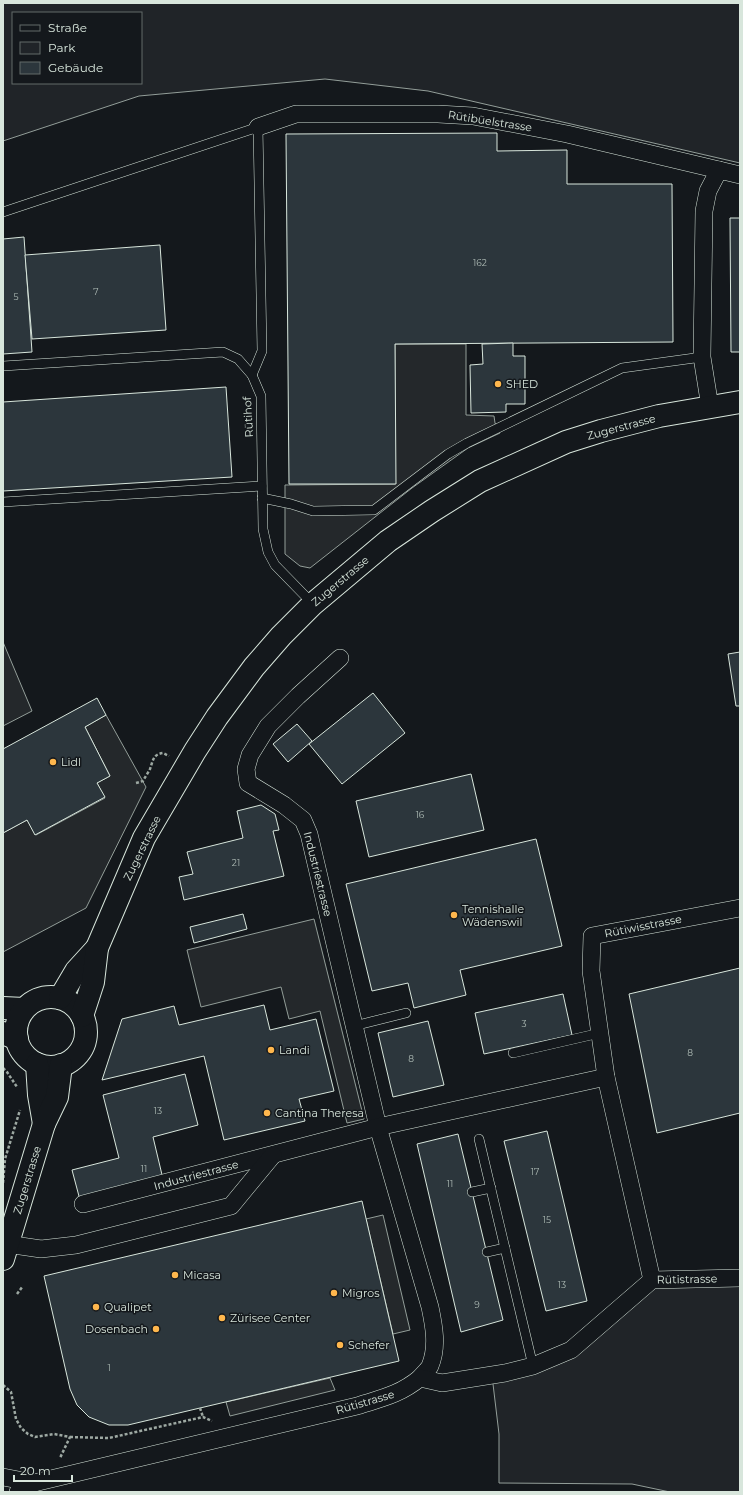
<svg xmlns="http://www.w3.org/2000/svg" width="743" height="1495" viewBox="0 0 743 1495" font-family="Montserrat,sans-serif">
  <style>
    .green { fill: #202428; stroke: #939e99; fill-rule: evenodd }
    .parking { fill: #24282b; stroke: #939e99 }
    .building { fill: #2c363c; stroke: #d8e6dc }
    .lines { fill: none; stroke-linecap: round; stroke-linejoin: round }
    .service-casing { stroke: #d8e6dc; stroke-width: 10 }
    .minor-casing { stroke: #d8e6dc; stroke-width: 18 }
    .tertiary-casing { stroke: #d8e6dc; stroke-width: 24 }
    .secondary-casing { stroke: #d8e6dc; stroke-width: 24 }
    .path { stroke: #9da8a2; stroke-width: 2.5; stroke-dasharray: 3 2; stroke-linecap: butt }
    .service { stroke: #14181c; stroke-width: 9 }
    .minor { stroke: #14181c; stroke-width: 17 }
    .tertiary { stroke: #14181c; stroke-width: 22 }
    .secondary { stroke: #14181c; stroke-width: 22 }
    .poi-dot { fill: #ffb74d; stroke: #14181c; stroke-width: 1.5 }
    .labels { text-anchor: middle; stroke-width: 3; stroke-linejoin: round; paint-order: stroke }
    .number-label { font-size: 9px; fill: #adbab4 }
    .street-label { font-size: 11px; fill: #d8e6dc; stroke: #14181c }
    .poi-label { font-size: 11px; fill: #d8e6dc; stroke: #14181c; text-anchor: start }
  </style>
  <rect width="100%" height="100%" fill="#14181c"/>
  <!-- green -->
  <g class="green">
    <path d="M3,3H740V163L428,91L325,79L139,96L3,141ZM13,13H141V83H13Z"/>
    <path d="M740,1278V1492H670L632,1484L499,1483V1434L493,1384L505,1373L571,1350L652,1280Z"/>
  </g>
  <!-- parking -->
  <g class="parking">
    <path d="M395,344H466V415L494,416L495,423L500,433L468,448L412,488L310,568L300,566L285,554V485L395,484Z"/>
    <path d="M3,642L32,711L3,726Z"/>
    <path d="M106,715L146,787L86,908L3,952V833L27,820L36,835L105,798L97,783L110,776L85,727Z"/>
    <path d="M314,919L364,1119L347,1123L320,1011L289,1019L281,987L201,1007L187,950Z"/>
    <path d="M383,1215L410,1330L393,1334L366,1219Z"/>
    <path d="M330,1378L335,1390L230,1416L226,1402Z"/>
  </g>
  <!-- building -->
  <g class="building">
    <path d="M497,133V151L567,150V184H672L673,342L395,344L396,484H289L286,134Z"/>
    <path d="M730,218H740V352H731Z"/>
    <path d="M24,237L32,352L3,354V239Z"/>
    <path d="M160,245L166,330L32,339L25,255Z"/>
    <path d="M513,343V356H525V404H506V412L471,413L470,365L483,364L482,344Z"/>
    <path d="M226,387L232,477L3,491V402Z"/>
    <path d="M740,652V706H736L728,654Z"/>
    <path d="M373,693L405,733L342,784L309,744Z"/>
    <path d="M97,698L106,715L85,727L110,776L97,783L105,797L35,835L27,820L3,833V749Z"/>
    <path d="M297,724L312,741L288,762L273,744Z"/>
    <path d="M471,774L484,830L369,857L356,801Z"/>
    <path d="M261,805L275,814L279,830L273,831L284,876L184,900L179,877L193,874L187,852L243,838L237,811Z"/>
    <path d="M536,839L562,946L460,970L466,995L414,1008L408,983L372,991L346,884Z"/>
    <path d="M243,914L247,929L194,943L190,927Z"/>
    <path d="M740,968V1113L657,1133L629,994Z"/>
    <path d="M563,994L572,1035L484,1054L475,1013Z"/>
    <path d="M264,1005L270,1030L316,1019L334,1091L299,1099L305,1121L224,1140L204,1056L102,1080L122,1019L174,1006L179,1025Z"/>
    <path d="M428,1021L444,1085L393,1097L378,1033Z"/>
    <path d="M185,1074L198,1125L153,1137L163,1179L80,1200L72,1170L119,1158L103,1095Z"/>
    <path d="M547,1131L587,1301L546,1311L504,1141Z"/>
    <path d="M458,1134L503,1320L461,1332L417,1144Z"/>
    <path d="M362,1201L399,1361L128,1425H109L89,1417L77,1405L70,1389L44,1276Z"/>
  </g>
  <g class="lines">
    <!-- service casing -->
    <g class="service-casing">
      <g id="service">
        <path d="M3,212L258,127L262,351L252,375"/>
        <path d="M3,366L223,352L238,359L252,375L261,396L263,529L268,552L275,565L313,604"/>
        <path d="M262,498L291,504L313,511L374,510L448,454L467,443L622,368L702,357"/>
        <path d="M3,502L262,486"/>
        <path d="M354,1026L406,1013"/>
        <path d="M513,1053L600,1033"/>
        <path d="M479,1139L533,1366"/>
        <path d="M472,1192L491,1188"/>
        <path d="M487,1252L505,1248"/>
      </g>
    </g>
    <!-- minor casing -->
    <g class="minor-casing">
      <g id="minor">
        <path d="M258,127L296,114H438L473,116L567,134L719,170"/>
        <path d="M710,407L702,357L704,211L708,191L719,170L740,175"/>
        <path d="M340,658L298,696L268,726L250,755L246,769L248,783L284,805L303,820L309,834L378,1127L430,1307C434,1326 438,1347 430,1366C428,1370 423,1374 420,1378"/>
        <path d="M83,1204L378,1127L606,1077"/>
        <path d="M7,1244L41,1249L76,1245L231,1206L273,1155"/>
        <path d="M652,1280L606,1077L591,971L592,936L740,908"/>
        <path d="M3,1477L34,1483"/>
        <path d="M18,1492L34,1483L357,1406C382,1398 399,1395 420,1378L442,1383L505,1373L533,1366L571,1350L652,1280L740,1278"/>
      </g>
    </g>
    <!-- tertiary casing -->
    <g class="tertiary-casing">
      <g id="tertiary">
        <path d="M3,1008L24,1009"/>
        <path d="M3,1033L17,1039"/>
      </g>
    </g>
    <!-- secondary casing -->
    <g class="secondary-casing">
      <g id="secondary">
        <circle cx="51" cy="1032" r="35"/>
        <path d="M60,998L76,971L97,948"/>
        <path d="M82,1016L93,982L97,948L144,838L195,751L217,717L254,667L281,636L313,604L388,541L432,511L480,481L566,442L601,431L659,416L740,402"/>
        <path d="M37,1064L39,1095L44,1124"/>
        <path d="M3,1259L44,1124L57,1097L61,1065"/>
      </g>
    </g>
    <!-- path -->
    <g class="path">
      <path d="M136,783L143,781C145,777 148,773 150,769C153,761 153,754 163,753L169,756"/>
      <path d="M3,1068L7,1072L17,1087"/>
      <path d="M3,1183L5,1159L20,1110"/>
      <path d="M17,1294L23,1286"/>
      <path d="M3,1385L11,1392L16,1419L21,1428L28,1434L35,1437L54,1434L70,1437L60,1458"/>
      <path d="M200,1408L203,1417"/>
      <path d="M70,1437L109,1438L203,1417L212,1421"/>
    </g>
    <!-- service -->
    <use href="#service" class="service"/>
    <!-- minor -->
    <use href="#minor" class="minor"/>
    <!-- tertiary -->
    <use href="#tertiary" class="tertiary"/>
    <!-- secondary -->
    <use href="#secondary" class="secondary"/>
  </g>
  <!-- markers -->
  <g class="poi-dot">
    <circle cx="498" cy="384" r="4"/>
    <circle cx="53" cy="762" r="4"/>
    <circle cx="454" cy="915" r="4"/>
    <circle cx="271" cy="1050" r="4"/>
    <circle cx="267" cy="1113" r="4"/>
    <circle cx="175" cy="1275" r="4"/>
    <circle cx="334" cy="1293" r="4"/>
    <circle cx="96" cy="1307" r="4"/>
    <circle cx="222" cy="1318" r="4"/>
    <circle cx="156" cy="1329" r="4"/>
    <circle cx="340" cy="1345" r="4"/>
  </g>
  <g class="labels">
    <!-- number labels -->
    <g class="number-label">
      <text x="480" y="266">162</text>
      <text x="96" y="295">7</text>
      <text x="16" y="300">5</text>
      <text x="420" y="818">16</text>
      <text x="236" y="866">21</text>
      <text x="524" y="1027">3</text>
      <text x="690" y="1056">8</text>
      <text x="411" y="1062">8</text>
      <text x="158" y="1114">13</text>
      <text x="144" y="1172">11</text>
      <text x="535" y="1175">17</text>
      <text x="450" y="1187">11</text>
      <text x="547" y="1223">15</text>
      <text x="562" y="1288">13</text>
      <text x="477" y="1308">9</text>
      <text x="109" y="1371">1</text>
    </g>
    <!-- street labels -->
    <g class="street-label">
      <text transform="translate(490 121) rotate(9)" y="4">Rütibüelstrasse</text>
      <text transform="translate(248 417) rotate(-93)" y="4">Rütihof</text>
      <text transform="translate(621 427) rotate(-15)" y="4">Zugerstrasse</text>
      <text transform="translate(340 581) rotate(-40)" y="4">Zugerstrasse</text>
      <text transform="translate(142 848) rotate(-64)" y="4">Zugerstrasse</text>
      <text transform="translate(318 874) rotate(76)" y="4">Industriestrasse</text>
      <text transform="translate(643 926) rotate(-11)" y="4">Rütiwisstrasse</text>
      <text transform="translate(196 1175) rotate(-15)" y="4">Industriestrasse</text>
      <text transform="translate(27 1180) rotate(-73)" y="4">Zugerstrasse</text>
      <text transform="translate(687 1279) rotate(-1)" y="4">Rütistrasse</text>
      <text transform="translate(365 1402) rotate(-16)" y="4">Rütistrasse</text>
    </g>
    <!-- poi labels -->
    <g class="poi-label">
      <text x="506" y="388">SHED</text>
      <text x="61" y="766">Lidl</text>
      <text x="462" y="913">Tennishalle<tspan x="462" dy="13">Wädenswil</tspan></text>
      <text x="279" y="1054">Landi</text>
      <text x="275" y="1117">Cantina Theresa</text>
      <text x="183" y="1279">Micasa</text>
      <text x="342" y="1297">Migros</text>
      <text x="104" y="1311">Qualipet</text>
      <text x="230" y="1322">Zürisee Center</text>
      <text x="148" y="1333" text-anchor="end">Dosenbach</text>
      <text x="348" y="1349">Schefer</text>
    </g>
  </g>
  <!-- border -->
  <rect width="743" height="1495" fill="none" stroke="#d8e6dc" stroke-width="8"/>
  <!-- legend -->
  <rect x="12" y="12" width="130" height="72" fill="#14181c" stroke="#626a69"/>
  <rect x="20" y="25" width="20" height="6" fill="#14181c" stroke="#626a69"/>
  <text x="48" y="32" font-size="12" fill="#d8e6dc">Straße</text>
  <rect x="20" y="42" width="20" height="12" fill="#202428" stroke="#626a69"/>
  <text x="48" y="52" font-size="12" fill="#d8e6dc">Park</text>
  <rect x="20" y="62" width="20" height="12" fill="#2c363c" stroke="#626a69"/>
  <text x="48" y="72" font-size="12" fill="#d8e6dc">Gebäude</text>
  <!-- scale -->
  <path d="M14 1475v6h58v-6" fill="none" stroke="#d8e6dc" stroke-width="2"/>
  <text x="20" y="1475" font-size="12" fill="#d8e6dc" stroke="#14181c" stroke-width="3" paint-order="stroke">20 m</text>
</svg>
